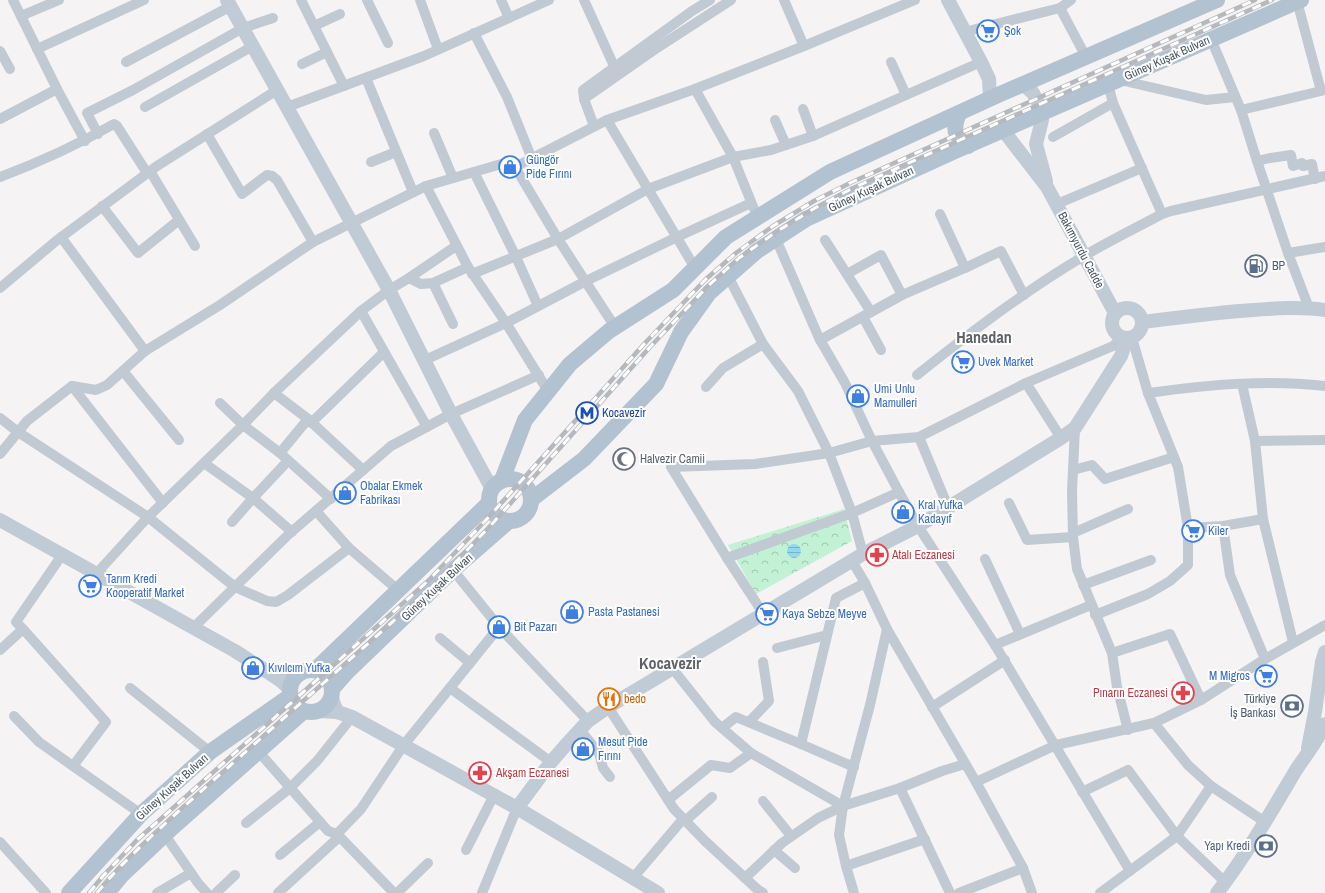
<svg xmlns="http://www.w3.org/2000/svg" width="1325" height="893" viewBox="0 0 1325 893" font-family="'Archivo Narrow',sans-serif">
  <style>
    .forest { fill: url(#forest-crowns) }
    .water { fill: url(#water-rules) }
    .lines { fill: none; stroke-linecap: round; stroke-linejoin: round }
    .street { stroke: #c1cad2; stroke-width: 10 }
    .secondary { stroke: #c1cbd6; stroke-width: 14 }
    .primary { stroke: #b3c2d1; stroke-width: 16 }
    .rail-casing { stroke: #b5b8bd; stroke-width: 4.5 }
    .rail { stroke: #fff; stroke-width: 3; stroke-dasharray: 9; stroke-linecap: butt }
    .labels { text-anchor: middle; stroke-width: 4; stroke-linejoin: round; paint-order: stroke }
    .shop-label { font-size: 12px; fill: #366cbe; stroke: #fff; text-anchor: start }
    .street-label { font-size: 12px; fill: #4a5661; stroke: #fff }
    .service-label { font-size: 12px; fill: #4e5e75; stroke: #fff; text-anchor: end }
    .transit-label { font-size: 12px; fill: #164399; stroke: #fff; text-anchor: start }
    .worship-label { font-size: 12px; fill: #5b616d; stroke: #fff; text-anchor: start }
    .health-label { font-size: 12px; fill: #be3a42; stroke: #fff; text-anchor: start }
    .food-label { font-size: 12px; fill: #c56008; stroke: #fff; text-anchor: start }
    .district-label { font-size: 16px; font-weight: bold; fill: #5f6368; stroke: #fff }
  </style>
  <defs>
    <pattern id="forest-crowns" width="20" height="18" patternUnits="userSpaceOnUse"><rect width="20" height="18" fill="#c3f1d5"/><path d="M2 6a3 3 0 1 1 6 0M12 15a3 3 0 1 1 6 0" fill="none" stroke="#a0c6b0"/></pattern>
    <pattern id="water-rules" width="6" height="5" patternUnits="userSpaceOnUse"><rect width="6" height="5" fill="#90daee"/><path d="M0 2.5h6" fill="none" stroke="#78b4c4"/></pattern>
  </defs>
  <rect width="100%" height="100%" fill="#f5f3f3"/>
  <!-- forest -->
  <path class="forest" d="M844,509L852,541L756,594L728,545Z"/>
  <!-- water -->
  <circle class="water" cx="794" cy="551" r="7"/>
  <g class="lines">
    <!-- street -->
    <g class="street">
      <path d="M301,0L344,86"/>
      <path d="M367,0L388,43"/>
      <path d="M420,0L438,49"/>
      <path d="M501,0L509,18"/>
      <path d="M584,0L614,66"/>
      <path d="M784,0L804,46"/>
      <path d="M1060,8L1086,57"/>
      <path d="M21,16L59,0"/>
      <path d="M314,26L340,14"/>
      <path d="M964,32L1060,8L1071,0"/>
      <path d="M474,33L507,97L532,159"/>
      <path d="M1211,39L1241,110L1257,161L1288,253L1309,308"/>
      <path d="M37,49L144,0"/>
      <path d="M0,51L10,69"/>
      <path d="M126,62L231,6"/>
      <path d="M891,62L906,95"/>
      <path d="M302,64L327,52"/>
      <path d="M366,78L413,192"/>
      <path d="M1120,80L1206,100L1235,97"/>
      <path d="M1108,84L1113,103L1162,214"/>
      <path d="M57,89L85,141"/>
      <path d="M695,89L733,157L754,209"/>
      <path d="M584,99L657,48L731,0"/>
      <path d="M145,107L253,46"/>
      <path d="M287,107L424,56L549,0"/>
      <path d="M803,109L813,136"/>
      <path d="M1241,110L1321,91L1297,1"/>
      <path d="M0,119L57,89L13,0"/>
      <path d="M607,120L695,268"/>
      <path d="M775,120L786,145"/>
      <path d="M594,126L584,99L583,90L692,11L710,0"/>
      <path d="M434,133L453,178"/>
      <path d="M98,134L87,113L133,90L243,28L273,18"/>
      <path d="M207,134L242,194L267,175L272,176L277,180L313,242"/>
      <path d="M1053,137L1113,103"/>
      <path d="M1257,161L1270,158L1291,155L1293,166L1302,163L1303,166L1312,164L1315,179"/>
      <path d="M371,162L396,152"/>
      <path d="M515,167L558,239L615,327"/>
      <path d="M150,171L195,246"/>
      <path d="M474,172L516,257L538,306"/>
      <path d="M0,177C40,162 77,145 114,124L117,126L147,173"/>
      <path d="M426,186L468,267L506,323L548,391"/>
      <path d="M1057,204L1142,168"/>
      <path d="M102,206L138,253L179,220"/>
      <path d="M940,214L965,268"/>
      <path d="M61,237L145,351"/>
      <path d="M776,239L819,338L845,383L872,441L899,492L918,526L995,645L1130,871"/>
      <path d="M825,240L871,312"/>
      <path d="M1288,253L1325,247"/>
      <path d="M472,274L558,239L648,189L733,157L771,150L813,136L981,62"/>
      <path d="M847,274L881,255L902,295"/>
      <path d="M728,276L763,344L798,391L829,453L852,513L863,554"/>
      <path d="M409,278L421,284L433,283L468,267"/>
      <path d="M433,283L453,324"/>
      <path d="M0,288L56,241L157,166L277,90"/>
      <path d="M361,311L427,427"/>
      <path d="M863,317L881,350"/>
      <path d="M820,340L902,295L965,268L1001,251L1024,295"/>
      <path d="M425,360L506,323L586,281L677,237L751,203"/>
      <path d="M123,371L179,440"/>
      <path d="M917,375C971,332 1025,291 1084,256C1109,241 1136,228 1162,214L1171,211L1325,176"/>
      <path d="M1026,383L1061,438"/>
      <path d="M1242,384L1255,441L1263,519L1293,642"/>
      <path d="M72,386L163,503"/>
      <path d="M706,387L723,368L763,344"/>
      <path d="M274,393L308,419"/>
      <path d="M1148,393C1206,385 1267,379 1325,386"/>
      <path d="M220,403L243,425L280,453L331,499"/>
      <path d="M0,418L18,432L148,517L235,587L267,601L276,602L288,595L349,548"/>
      <path d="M311,423L384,352"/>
      <path d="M1075,428L1072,491L1073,537L1077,569L1112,653L1117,687L1128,730"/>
      <path d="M919,437L948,507"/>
      <path d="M1255,441L1325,440"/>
      <path d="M280,453L308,419L363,470"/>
      <path d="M0,454L27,421L72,386L96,390L107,385L145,351L220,305L313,242L426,186L508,162L515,167L607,120L695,89L804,46L915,0"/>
      <path d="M204,463L253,498L292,532"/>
      <path d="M1073,470L1092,465L1105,479L1174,457"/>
      <path d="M1009,503L1027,540L1073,537"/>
      <path d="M316,511L349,548L399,591"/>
      <path d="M232,522L253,498L284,465"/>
      <path d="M1223,526L1230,575L1265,659"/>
      <path d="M1188,528L1223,526L1263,519"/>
      <path d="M1073,533L1128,509"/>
      <path d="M62,555L16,622L23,629L106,722L73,766"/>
      <path d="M727,558L852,513L899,492"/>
      <path d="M985,559L1020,634"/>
      <path d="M852,561L865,583L887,629L976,782L1023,868L1032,893"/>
      <path d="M453,570L499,627L588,721"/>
      <path d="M96,574L148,517L243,425L274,393L361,311L389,290L409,278L456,246"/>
      <path d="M1083,585L1151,560"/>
      <path d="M763,613L727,558L671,467L755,464L829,453L872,441L919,437L1026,383L1113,346L1122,338"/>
      <path d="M1095,615L1148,594L1170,581L1188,565V528L1178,467L1148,393L1132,338"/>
      <path d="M193,628L289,534L391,446L451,414L539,375"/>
      <path d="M440,638L470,663"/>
      <path d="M995,645L1091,605"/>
      <path d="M777,648L827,635"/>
      <path d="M0,650L23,629"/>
      <path d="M1112,653L1170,634L1201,700"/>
      <path d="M672,668L715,722L751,753L843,806"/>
      <path d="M130,688L210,752"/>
      <path d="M450,688L551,762"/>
      <path d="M608,707L674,809L705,841L757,889L763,893"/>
      <path d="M932,707L1005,660"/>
      <path d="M14,716L39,742L141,814"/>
      <path d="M749,722L769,701L763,662"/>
      <path d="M1154,723L1188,765L1211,786L1265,822"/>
      <path d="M722,728L736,717L801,744L854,767"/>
      <path d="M580,730L599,753L603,768L610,777"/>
      <path d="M801,744L836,598L865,583"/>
      <path d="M258,751L328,831L337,834L394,893"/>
      <path d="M976,782L1056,745L1154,723L1201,700L1265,659L1325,625"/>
      <path d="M900,788L950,893"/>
      <path d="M1082,792L1128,770L1177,836L1225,882"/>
      <path d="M668,800L711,765L730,768L751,753"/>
      <path d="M763,801L791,836"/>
      <path d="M685,821L712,797"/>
      <path d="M246,823L290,788L317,761L352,717"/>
      <path d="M337,834L361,809L403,746L499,627"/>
      <path d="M165,835L198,883L207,893"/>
      <path d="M0,842L46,893"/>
      <path d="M466,850L494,795"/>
      <path d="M774,850L795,868"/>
      <path d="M280,855L320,822"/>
      <path d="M846,866L925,839"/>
      <path d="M633,878L683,819"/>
      <path d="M745,878L782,843L818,818L843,806L900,788L942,771L965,764"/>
      <path d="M157,893L191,873"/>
      <path d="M216,893L235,875"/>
      <path d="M278,893L339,837"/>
      <path d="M397,893L428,863"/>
      <path d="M482,893L517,808"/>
      <path d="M854,893L846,866L839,835L843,806L870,705L887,629"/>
      <path d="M959,893L1023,868"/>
      <path d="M1100,893L1177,836L1211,786"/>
    </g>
    <!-- secondary -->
    <g class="secondary">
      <path d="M227,0L389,290L451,414L492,489"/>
      <path d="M948,0L981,62L989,79L990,98"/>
      <path d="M1023,84L1033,93L1041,108L1042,120L1036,144L1046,181"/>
      <path d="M1003,130L1047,187L1115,313"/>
      <circle cx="1127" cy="323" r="15"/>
      <path d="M1142,322C1175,318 1207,314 1239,311C1268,309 1297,306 1325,310"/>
      <path d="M0,520L235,651L280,680L290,689"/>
      <path d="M280,680L296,676"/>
      <path d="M331,696L337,712"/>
      <path d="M318,711L337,712L352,717L517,808L658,893"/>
      <path d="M1308,748L1315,712L1322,662L1325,652"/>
      <path d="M517,808L551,762L565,746L588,721L608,707L863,554L918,526L1061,438L1075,428L1121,356L1127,339"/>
      <path d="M1217,893C1247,854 1271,812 1296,770C1306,755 1318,740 1325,724"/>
    </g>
    <!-- primary -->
    <g class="primary">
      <path d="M959,113C953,128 953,136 968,146"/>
      <circle cx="510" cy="500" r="21"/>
      <path d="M502,480L525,420L570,364L609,331L673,290L726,237L830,172L998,95L1217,0"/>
      <path d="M532,499L584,459L656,384L681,332L709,293L757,251L806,219L955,151L1301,0"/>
      <circle cx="311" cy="691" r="21"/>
      <path d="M315,670L489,503"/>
      <path d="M332,689L347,672L453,570L509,521"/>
      <path d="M69,893L141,814L210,752L290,696"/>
      <path d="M107,893L122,875L173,827L304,711"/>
    </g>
    <!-- rail casing -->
    <g class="rail-casing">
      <g id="rail">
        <path d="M89,893L103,876L137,840L428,581L486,520L645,343L706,279L736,253L773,226L814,201L850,183L1255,0"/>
        <path d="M97,893C122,862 152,836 181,809L432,587L492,524L651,346L708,286L739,258L776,232L815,208L853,188L1272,0"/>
      </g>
    </g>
    <!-- rail -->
    <use href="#rail" class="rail"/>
  </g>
  <!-- icons -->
  <defs>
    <g id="supermarket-ring" transform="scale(1.15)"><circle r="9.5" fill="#fff" stroke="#3f7fe0" stroke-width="1.5"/><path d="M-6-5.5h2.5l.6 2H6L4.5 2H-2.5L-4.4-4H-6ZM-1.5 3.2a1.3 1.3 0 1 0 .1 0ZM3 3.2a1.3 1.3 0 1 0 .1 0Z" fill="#3f7fe0"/></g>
    <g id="shop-ring" transform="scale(1.15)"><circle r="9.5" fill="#fff" stroke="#3f7fe0" stroke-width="1.5"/><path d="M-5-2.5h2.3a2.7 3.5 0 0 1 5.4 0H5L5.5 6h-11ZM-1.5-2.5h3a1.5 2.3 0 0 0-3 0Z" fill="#3f7fe0"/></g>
    <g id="fuel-ring" transform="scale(1.15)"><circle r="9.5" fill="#fff" stroke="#5c6f8a" stroke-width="1.5"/><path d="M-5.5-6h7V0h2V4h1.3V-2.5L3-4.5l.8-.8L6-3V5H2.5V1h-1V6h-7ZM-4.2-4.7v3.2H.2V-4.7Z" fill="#5c6f8a"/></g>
    <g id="metro-ring" transform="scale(1.15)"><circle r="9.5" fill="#fff" stroke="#1a4fb4" stroke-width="1.5"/><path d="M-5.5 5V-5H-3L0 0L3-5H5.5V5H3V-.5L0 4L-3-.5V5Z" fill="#1a4fb4"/></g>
    <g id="mosque-ring" transform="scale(1.15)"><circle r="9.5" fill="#fff" stroke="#6b7280" stroke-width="1.5"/><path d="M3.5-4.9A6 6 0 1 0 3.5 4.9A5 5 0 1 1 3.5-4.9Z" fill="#6b7280"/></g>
    <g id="pharmacy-ring" transform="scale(1.15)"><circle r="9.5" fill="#fff" stroke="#e0444e" stroke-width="1.5"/><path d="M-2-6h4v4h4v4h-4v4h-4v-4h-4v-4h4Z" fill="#e0444e"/></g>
    <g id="restaurant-ring" transform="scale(1.15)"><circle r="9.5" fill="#fff" stroke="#e8710a" stroke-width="1.5"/><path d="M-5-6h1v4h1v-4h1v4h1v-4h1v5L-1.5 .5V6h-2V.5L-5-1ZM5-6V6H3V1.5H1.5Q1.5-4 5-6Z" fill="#e8710a"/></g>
    <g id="bank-ring" transform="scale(1.15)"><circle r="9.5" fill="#fff" stroke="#5c6f8a" stroke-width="1.5"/><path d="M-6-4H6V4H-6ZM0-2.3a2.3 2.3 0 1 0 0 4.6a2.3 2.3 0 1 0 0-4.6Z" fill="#5c6f8a"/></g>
  </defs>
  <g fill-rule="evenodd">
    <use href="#supermarket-ring" x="988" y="31"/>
    <use href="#shop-ring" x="510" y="167"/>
    <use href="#fuel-ring" x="1256" y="266"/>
    <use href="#supermarket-ring" x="963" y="362"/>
    <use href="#shop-ring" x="858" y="396"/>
    <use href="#metro-ring" x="587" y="413"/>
    <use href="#mosque-ring" x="624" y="459"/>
    <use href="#shop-ring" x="345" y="493"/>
    <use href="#shop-ring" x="903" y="512"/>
    <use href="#supermarket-ring" x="1193" y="531"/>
    <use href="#pharmacy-ring" x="877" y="555"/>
    <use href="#supermarket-ring" x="90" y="586"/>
    <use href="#shop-ring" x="572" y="612"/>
    <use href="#supermarket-ring" x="767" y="614"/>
    <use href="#shop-ring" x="499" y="627"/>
    <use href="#shop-ring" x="253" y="668"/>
    <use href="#supermarket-ring" x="1266" y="676"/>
    <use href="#pharmacy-ring" x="1183" y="693"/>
    <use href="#restaurant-ring" x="609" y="699"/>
    <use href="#bank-ring" x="1292" y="706"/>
    <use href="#shop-ring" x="583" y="749"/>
    <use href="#pharmacy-ring" x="480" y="773"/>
    <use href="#bank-ring" x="1266" y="846"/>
  </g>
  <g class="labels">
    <!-- shop labels -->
    <g class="shop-label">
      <text x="1004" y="35">Şok</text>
      <text x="526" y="164">Güngör<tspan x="526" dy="14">Pide Fırını</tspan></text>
      <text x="978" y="366">Uvek Market</text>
      <text x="874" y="393">Umi Unlu<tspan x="874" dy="14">Mamulleri</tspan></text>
      <text x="360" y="490">Obalar Ekmek<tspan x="360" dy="14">Fabrikası</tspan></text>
      <text x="918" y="509">Kral Yufka<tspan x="918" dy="14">Kadayıf</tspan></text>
      <text x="1208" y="535">Kiler</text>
      <text x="106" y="583">Tarım Kredi<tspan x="106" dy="14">Kooperatif Market</tspan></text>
      <text x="588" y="616">Pasta Pastanesi</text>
      <text x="782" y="618">Kaya Sebze Meyve</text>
      <text x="514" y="631">Bit Pazarı</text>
      <text x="268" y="672">Kıvılcım Yufka</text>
      <text x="1250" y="680" text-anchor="end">M Migros</text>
      <text x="598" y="746">Mesut Pide<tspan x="598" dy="14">Fırını</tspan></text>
    </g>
    <!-- street labels -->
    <g class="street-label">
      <text transform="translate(1167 58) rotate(-24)" y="4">Güney Kuşak Bulvarı</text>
      <text transform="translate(871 189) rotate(-25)" y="4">Güney Kuşak Bulvarı</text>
      <text transform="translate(1081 250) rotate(62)" y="4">Bakımyurdu Cadde</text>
      <text transform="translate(437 587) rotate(-43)" y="4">Güney Kuşak Bulvarı</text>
      <text transform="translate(172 787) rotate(-42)" y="4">Güney Kuşak Bulvarı</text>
    </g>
    <!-- service labels -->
    <g class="service-label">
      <text x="1272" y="270" text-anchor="start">BP</text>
      <text x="1276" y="703">Türkiye<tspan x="1276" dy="14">İş Bankası</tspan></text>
      <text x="1250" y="850">Yapı Kredi</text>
    </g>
    <!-- transit labels -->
    <g class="transit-label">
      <text x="602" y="417">Kocavezir</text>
    </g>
    <!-- worship labels -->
    <g class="worship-label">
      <text x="640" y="463">Halvezir Camii</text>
    </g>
    <!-- health labels -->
    <g class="health-label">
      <text x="892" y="559">Atalı Eczanesi</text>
      <text x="1168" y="697" text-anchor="end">Pınarın Eczanesi</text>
      <text x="496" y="777">Akşam Eczanesi</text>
    </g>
    <!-- food labels -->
    <g class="food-label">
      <text x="624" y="703">bedo</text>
    </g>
    <!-- district labels -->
    <g class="district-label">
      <text x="984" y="343">Hanedan</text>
      <text x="670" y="669">Kocavezir</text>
    </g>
  </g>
</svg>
